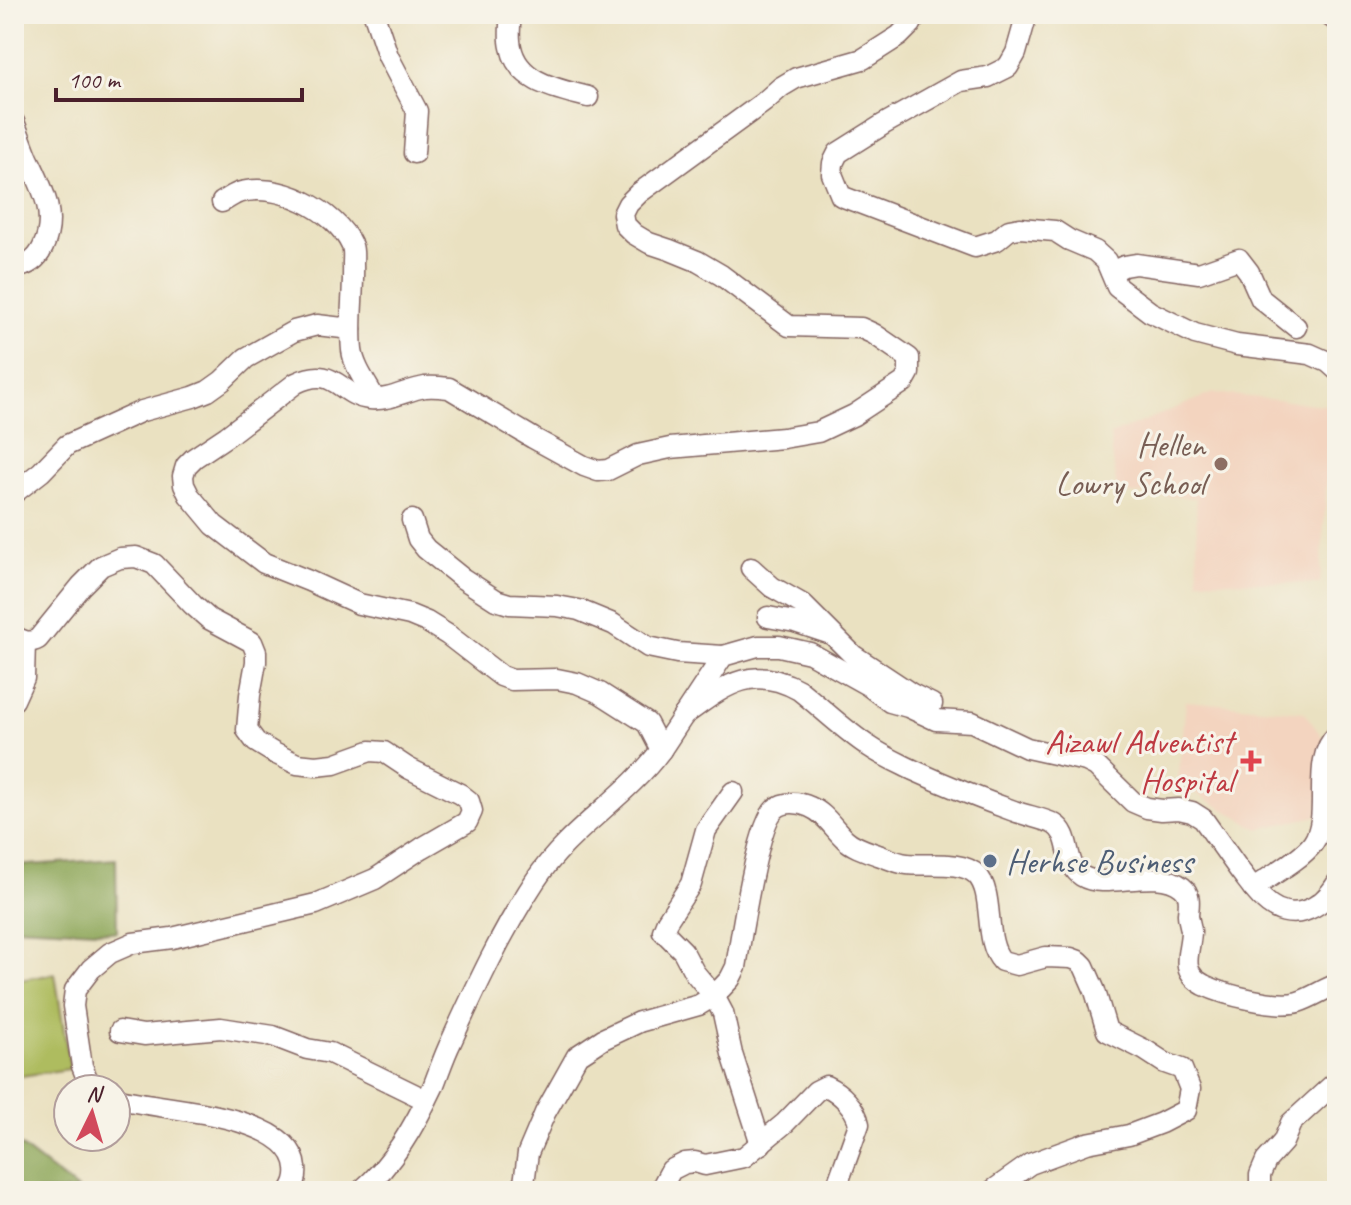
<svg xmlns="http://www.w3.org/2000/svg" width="1351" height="1205" viewBox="0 0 1351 1205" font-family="Caveat,sans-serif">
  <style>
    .built { fill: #f3d4bf }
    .green { fill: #aebc5e; stroke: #7c6e44; stroke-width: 2 }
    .forest { fill: #8aa455; stroke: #6a6240; stroke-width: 2 }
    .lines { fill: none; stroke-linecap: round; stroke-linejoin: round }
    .minor-casing { stroke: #826360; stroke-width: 23 }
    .minor { stroke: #fff; stroke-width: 20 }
    .education-dot { fill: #8d6e63; stroke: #f7f3e8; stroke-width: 3 }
    .health-dot { fill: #e0444e; stroke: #f7f3e8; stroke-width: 3 }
    .service-dot { fill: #5c6f8a; stroke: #f7f3e8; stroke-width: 3 }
    .labels { text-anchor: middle; stroke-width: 6; stroke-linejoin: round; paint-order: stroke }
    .education-label { font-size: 34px; fill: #785e54; stroke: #f7f3e8; text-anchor: end }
    .health-label { font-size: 34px; fill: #be3a42; stroke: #f7f3e8; text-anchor: end }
    .service-label { font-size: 34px; fill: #4e5e75; stroke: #f7f3e8; text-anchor: start }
  </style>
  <rect width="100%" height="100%" fill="#f7f3e8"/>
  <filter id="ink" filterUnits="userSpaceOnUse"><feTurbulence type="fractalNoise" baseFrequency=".0125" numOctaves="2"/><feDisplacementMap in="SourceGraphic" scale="16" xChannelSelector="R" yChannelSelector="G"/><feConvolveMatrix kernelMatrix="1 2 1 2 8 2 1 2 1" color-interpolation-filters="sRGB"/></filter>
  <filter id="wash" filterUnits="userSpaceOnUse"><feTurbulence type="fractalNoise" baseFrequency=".006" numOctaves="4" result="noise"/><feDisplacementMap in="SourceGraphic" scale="32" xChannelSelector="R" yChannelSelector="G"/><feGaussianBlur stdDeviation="1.8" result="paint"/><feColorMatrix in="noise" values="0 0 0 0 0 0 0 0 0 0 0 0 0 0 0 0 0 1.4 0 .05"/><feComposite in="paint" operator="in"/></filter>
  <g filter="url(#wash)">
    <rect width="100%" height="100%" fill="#eae1c1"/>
    <!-- built -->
    <g class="built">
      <path d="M1213,393L1332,406L1320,584L1198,580L1196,498L1117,493L1110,435Z"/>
      <path d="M1186,701L1304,712L1323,738L1317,816L1258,829L1178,783Z"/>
    </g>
    <!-- green -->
    <path class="green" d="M55,974L70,1069L14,1077V981Z"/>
    <!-- forest -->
    <g class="forest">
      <path d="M116,859L117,932L14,927V866Z"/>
      <path d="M14,1141L79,1191H14Z"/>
    </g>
  </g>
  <g filter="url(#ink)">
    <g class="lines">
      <!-- minor casing -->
      <g class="minor-casing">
        <g id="minor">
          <path d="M374,14L388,56L417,111L414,153"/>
          <path d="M510,14C511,25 508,35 511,47C518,83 558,89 588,97"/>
          <path d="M1027,14L1016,53L1008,67L988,77L961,81L884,124L838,153L833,163L832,174L841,196L975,247L997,240L1009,230L1020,228L1055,231L1069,240L1095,251L1106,261L1117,287L1150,312L1195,334L1237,345L1310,354L1328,362L1337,370"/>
          <path d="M1327,14L1337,21"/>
          <path d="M14,122C19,134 23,146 28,158C42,188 58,215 43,247C37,260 28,266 14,268"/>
          <path d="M222,202C227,199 233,195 238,193C276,180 336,210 352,246C354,251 353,258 353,264C354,292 349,321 352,350C354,367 367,384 375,399"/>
          <path d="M1111,272L1124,266L1136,264L1199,273L1239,259L1249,272L1261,299L1296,327"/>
          <path d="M14,493L41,472L67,445L142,411L193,397L208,391L222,381L246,358L294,331L317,325L351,329"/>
          <path d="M412,520L418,539L426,549L462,578L496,600L509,604L557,606L579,610L613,624L648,647L677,653L723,656"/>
          <path d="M751,568L772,587L802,604L853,655L912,694L932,704"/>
          <path d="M768,617L795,622L828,633"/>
          <path d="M14,636C23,641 29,644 38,639L81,586L101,566L120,558L136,557L154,564L193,605L209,619L252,642L256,652V662L250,695L247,730L256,742L274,753L297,764L316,766L334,764L370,751L384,752L408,768L460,794L469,801L472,811L467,822L422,848L375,879L316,904L172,938L133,943L110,953L91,969L75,990L73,1006L82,1066L88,1081L98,1089"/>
          <path d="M14,700L24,678L25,642"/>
          <path d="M684,715C724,687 750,663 799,690C823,709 845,731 870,747C883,756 899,763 913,770C946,785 980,799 1014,811C1027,816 1042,818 1054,824C1073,835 1063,864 1082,876C1106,891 1156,866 1182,887C1191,894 1189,904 1188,914C1188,920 1191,926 1191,932C1190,954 1178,971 1204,985C1224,995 1278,1008 1298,1002C1311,998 1324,989 1337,984"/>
          <path d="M661,750L723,656L758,646H779L810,653L869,686L890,702L908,707L936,720L972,722L1027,748L1086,761L1096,766L1133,802L1147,808L1162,810L1179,809L1192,812L1203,819C1216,837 1228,854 1240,871C1248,881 1255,892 1264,900C1290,925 1321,910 1337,883"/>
          <path d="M733,792L706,830L691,884L667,921L663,931L683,951L694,972L714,996L723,1013L732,1054L761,1144"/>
          <path d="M1253,888C1269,877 1303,858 1313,843C1333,814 1309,761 1337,735"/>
          <path d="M120,1031L144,1035L221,1028L273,1036L307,1049L330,1053L426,1100"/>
          <path d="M116,1098C156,1110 292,1112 296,1168C297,1176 295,1184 290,1191"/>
          <path d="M361,1191C393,1164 415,1125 433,1087C439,1072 444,1056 451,1042C476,987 502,931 535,881C569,829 625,799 661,750L647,723L600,693L577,683L557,679L512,680L501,676L448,635L427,622L410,615L359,604L309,581L264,563L214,525L189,495L184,485L183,476L186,466L194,458L227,436L296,383C336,364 338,396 370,399C390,401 406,390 425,387C433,386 441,387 449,388L533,438L584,466L598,471L608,470L638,455L670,448L783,438L818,432L854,415L904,382L909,373V358L874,334L861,328L789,326L721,275L697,261L670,250L649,243L634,234L625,225L623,214L628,204L639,193L764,102L781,87L796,78L863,59L899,36L911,24L913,20L912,14"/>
          <path d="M523,1191L528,1153L545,1113L577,1056L603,1039L639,1022L699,1005L714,996L730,979L736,967C741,938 757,825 775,809C784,801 799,802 810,807C825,813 833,828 845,839C853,847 867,851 878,855C887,858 897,863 907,864C927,866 963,860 977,875C995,893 983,941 1002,961L1017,965L1046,957L1071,958L1079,961L1084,966L1095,991L1107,1031L1145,1050L1165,1063L1182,1069L1190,1089L1186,1110L1161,1123L1129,1135L1087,1143L1030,1164L992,1191"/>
          <path d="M662,1191L664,1183L671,1170L685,1163L695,1162L705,1165L744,1157L785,1123L816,1091L826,1086C841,1093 856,1108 859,1124L835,1191"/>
          <path d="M1260,1191V1175L1266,1161L1283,1142L1291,1123L1337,1081"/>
        </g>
      </g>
      <!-- minor -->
      <use href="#minor" class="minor"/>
    </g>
  </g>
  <!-- markers -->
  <circle class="education-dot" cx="1221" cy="464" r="8"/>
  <path class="health-dot" d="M1247 749h8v8h8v8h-8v8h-8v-8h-8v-8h8z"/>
  <circle class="service-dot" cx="990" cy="861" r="8"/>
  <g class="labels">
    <!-- education labels -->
    <g class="education-label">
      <text x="1205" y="456">Hellen<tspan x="1205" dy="39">Lowry School</tspan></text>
    </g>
    <!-- health labels -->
    <g class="health-label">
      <text x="1233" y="753">Aizawl Adventist<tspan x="1233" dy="39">Hospital</tspan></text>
    </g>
    <!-- service labels -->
    <g class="service-label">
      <text x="1006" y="873">Herhse Business</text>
    </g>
  </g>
  <!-- margin -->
  <rect width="1351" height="1205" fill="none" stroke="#f7f3e8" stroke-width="48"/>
  <!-- north arrow -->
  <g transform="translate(92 1113) rotate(5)"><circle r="38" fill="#f7f3e8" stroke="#b29e9c" stroke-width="2"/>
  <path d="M0-6L14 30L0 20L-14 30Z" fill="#d1495b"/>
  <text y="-12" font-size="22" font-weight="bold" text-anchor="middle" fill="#4a1f2b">N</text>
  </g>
  <!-- scale -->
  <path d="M56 88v12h246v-12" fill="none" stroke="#4a1f2b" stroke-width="4"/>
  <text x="68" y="88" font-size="24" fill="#4a1f2b" stroke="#f7f3e8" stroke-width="6" paint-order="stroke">100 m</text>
</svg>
